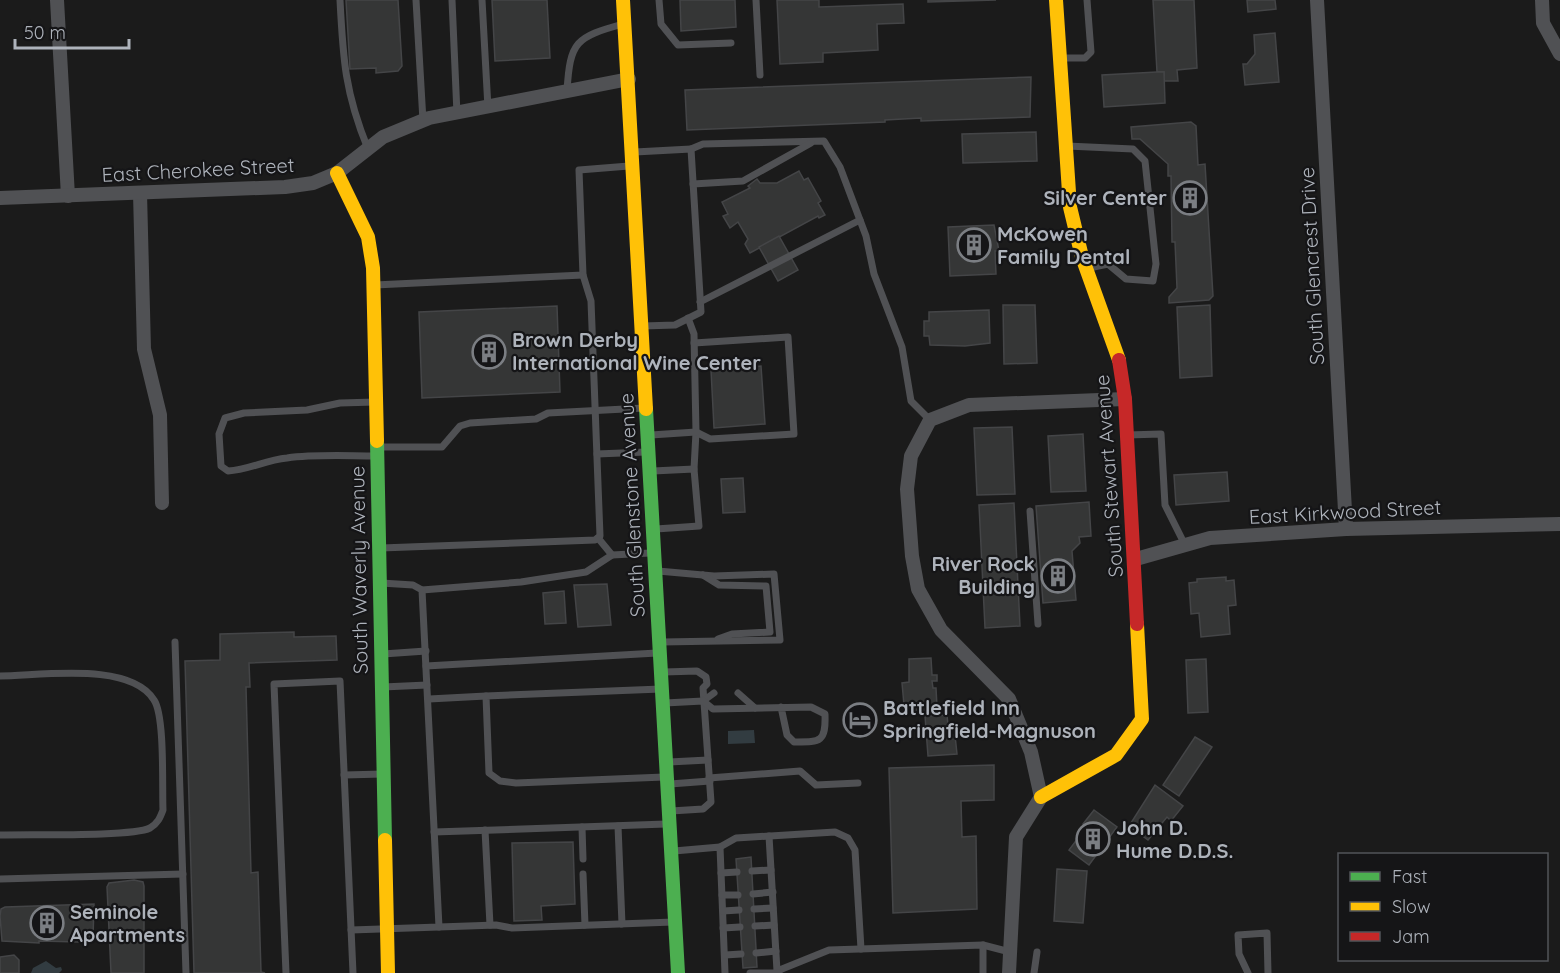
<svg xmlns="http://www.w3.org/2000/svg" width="1560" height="973" viewBox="0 0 1560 973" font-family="Quicksand,sans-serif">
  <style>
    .water { fill: #323c41 }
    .building { fill: #353636; stroke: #444547; stroke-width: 1.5 }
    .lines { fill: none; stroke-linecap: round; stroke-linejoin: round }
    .lane { stroke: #505154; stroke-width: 7 }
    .street { stroke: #505154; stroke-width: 14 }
    .fast { stroke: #4caf50; stroke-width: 14 }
    .slow { stroke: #ffc107; stroke-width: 14 }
    .jam { stroke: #c62828; stroke-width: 14 }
    .labels { text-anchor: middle; stroke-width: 4.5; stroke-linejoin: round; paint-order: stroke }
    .street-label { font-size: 20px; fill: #aeb3bb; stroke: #151517 }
    .poi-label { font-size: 20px; font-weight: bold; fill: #aeb3bb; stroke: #151517; text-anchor: start }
  </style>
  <rect width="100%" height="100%" fill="#1b1b1b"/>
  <!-- water -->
  <g class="water">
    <path d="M754,730L755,743L728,744V731Z"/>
    <path d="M46,961L56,968L61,967L62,970L59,973H31L33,968Z"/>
  </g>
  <!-- building -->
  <g class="building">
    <path d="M346,0H398L402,66L398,71L376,73V68L350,69Z"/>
    <path d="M492,0H547L550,58L495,61Z"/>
    <path d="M680,0H735L736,27L681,31Z"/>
    <path d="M777,0H819V7L903,4L904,23L877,24L878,50L823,53V62L780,64Z"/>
    <path d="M928,0H996L928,2Z"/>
    <path d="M1153,0H1194L1197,68L1177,70L1178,81H1164V72H1157Z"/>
    <path d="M1247,0H1275L1276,9L1248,12Z"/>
    <path d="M1275,33L1279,82L1245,85L1243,64H1247L1255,54L1254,35Z"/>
    <path d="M1157,72H1164L1165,103L1104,107L1102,75Z"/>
    <path d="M1031,77L1030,117L921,121V118L885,120V122L687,130L685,90Z"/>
    <path d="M1191,122L1196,126L1198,165L1205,164L1213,296L1209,300L1169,303V297L1177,288L1175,242H1172L1171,176H1168V164L1140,139H1132L1131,127Z"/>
    <path d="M1036,132L1037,161L963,163L962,134Z"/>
    <path d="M799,171L804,180L808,178L821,201L818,203L825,215L819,218L818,216L750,253L745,244L748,239L738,222L730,228L723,216L728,214L722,202L750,188L748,186L757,179L760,183H777Z"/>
    <path d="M994,225L999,251H995L996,274L950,276L948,227Z"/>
    <path d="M779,236L798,270L778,281L759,247Z"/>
    <path d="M1003,305H1035L1037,363L1004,364Z"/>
    <path d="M1210,305L1212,376L1180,378L1177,307Z"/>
    <path d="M557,306L560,392L422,398L419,312Z"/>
    <path d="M989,310L990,343L965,346L930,345L929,336H924V321H929V312Z"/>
    <path d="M761,366L765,424L714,428L711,370Z"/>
    <path d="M1012,427L1015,494L977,495L974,428Z"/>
    <path d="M1083,434L1086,491L1051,492L1048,436Z"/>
    <path d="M1227,472L1229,501L1176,505L1174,475Z"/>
    <path d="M743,478L745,512L723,513L721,479Z"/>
    <path d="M1089,502L1091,536L1079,537L1080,543L1072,551L1076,600L1043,603L1036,506Z"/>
    <path d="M1014,503L1020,626L985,628L979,505Z"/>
    <path d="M1226,577V581L1234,580L1236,605L1228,606L1230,634L1201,637L1199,613L1191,614L1189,583L1197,582V579Z"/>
    <path d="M607,584L611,625L578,627L574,585Z"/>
    <path d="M564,591L566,623L545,624L543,593Z"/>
    <path d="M294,632V637L336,636L337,660L249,663L250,687H246L251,873L258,872L261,972L265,973H194L185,661L220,660V634Z"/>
    <path d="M931,658L932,675H937V681H932L933,688H936L937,707H933L934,710H914V704L904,705L902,683L909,682V659Z"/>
    <path d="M1206,659L1208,712L1188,713L1186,660Z"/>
    <path d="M947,715L949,735H955L957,754L928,756L925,716Z"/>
    <path d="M1195,737L1212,747L1179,796L1163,785Z"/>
    <path d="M994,765V800L961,801L962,837L976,836L977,909L893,913L889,768Z"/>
    <path d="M1155,785L1183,806L1171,821L1167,817L1148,840L1129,826Z"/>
    <path d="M1094,810L1117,827L1089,865L1069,850L1087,826L1083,824Z"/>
    <path d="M573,842L575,904L541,906L542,920L514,921L512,843Z"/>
    <path d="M751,857L757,967L743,968L736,859Z"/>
    <path d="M1057,869L1087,871L1083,923L1054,921Z"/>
    <path d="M134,880L143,882L144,886V973H111L107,887L109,883Z"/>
    <path d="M94,904L93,939H79V942L39,941V943L2,941L0,916L1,909L5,907Z"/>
    <path d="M14,955L19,960V973H0V957Z"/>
  </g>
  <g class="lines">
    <!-- lane -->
    <g class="lane">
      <path d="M340,0C343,59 345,93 368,149"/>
      <path d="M416,0L423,121"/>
      <path d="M452,0L457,114"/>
      <path d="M482,0L488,108"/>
      <path d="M659,0L661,24L678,45L731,43"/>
      <path d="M756,0L760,75"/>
      <path d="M1061,58H1085L1091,52L1087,0"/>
      <path d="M567,91C570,41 576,37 623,24"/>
      <path d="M1067,146L1133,149L1145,161L1156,264L1153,281L1126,279L1108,264L1089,268"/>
      <path d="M691,149L703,144L824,141L840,167L866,236L874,274L902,347L911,401L930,420"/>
      <path d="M635,152L691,149L701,312L675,325L643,326"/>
      <path d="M693,184L743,181L811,143"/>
      <path d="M375,285L583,275L579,170L629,166"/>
      <path d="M700,302L860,220"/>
      <path d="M694,343L788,337L794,434L710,439L696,432L694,469"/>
      <path d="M375,402L340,403L307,410L244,413L225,418L219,434L221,466L228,471C249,470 265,460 287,458C316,454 347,456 376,456"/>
      <path d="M651,435L696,432L694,334L688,318"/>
      <path d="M1127,435L1161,434L1165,505L1185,545"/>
      <path d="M379,447H442L460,426L470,423L536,419L548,413L644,408"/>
      <path d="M597,454L646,452"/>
      <path d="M653,471L694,469L699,526L656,529"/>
      <path d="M1030,511L1038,624"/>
      <path d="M598,538L612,555L650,553"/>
      <path d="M381,548L595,540L600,536L591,301L583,275"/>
      <path d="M658,571L714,576L774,574L780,640L662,642"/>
      <path d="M703,575L719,585L766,586L770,632L732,634L718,639"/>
      <path d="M422,590L521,582L586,572L612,555"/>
      <path d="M175,642L186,973"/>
      <path d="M383,654L426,651"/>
      <path d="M426,666L657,653"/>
      <path d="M664,672L697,671L706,677L707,684L703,688L711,802L703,809L671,811"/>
      <path d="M0,676C40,676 130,661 154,700C165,716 162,787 163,810C160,818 158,823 150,828C132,837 27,834 0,835"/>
      <path d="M383,687L427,685"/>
      <path d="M661,689L486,696L489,773L500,781L516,783L664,777"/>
      <path d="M738,693L755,708"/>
      <path d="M429,699L486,696"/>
      <path d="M703,701L714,693"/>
      <path d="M665,703L703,701L713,709L811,707L825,714C826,743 820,742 794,742L787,735L781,707"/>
      <path d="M669,762L708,760"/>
      <path d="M344,775L383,774"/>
      <path d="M709,778L800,771L816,785L858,783"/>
      <path d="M670,784L710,781"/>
      <path d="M618,826L622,924"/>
      <path d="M582,827L583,859"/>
      <path d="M485,830L490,925"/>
      <path d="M434,832L666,824"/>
      <path d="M769,836L777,971L829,950L983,945L1010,952"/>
      <path d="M720,847L736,838L835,832L848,838L855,850L861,949"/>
      <path d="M674,851L720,847L725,973"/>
      <path d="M752,871L771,870"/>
      <path d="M721,873L737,872"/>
      <path d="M583,874L585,925"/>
      <path d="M0,879L183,874"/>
      <path d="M753,894L773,892"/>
      <path d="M722,895H738"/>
      <path d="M754,909L773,908"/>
      <path d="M723,911L739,910"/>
      <path d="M755,926L774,925"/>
      <path d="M439,927L496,925L512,928L673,922"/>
      <path d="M723,928L740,927"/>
      <path d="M351,930L439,927L422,590L413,585L381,583"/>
      <path d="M983,945V973"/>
      <path d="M756,953L776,951"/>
      <path d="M725,955L741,954"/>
      <path d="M286,973L274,684L340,681L353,973"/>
      <path d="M750,973H779"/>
      <path d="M1034,973L1037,952"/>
      <path d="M1248,973L1239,954L1238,935L1267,933L1268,973"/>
    </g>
    <!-- street -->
    <g class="street">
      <path d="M57,0L68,196"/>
      <path d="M1317,0L1346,529"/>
      <path d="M1542,0L1543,23L1560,54"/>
      <path d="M140,193L144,349L160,415L162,503"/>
      <path d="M0,198L285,187L313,183L337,173L383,137L429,118L629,79"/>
      <path d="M1136,559L1210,538L1346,529L1560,524"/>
      <path d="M1009,973L1016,837L1041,797L1031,752L1009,699L941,630L918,589L912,556L907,489L911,456L930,420L969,405L1125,399"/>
    </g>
    <!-- fast -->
    <g class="fast">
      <path d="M646,409L678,973"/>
      <path d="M377,441L385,840"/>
    </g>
    <!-- slow -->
    <g class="slow">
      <path d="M623,0L646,409"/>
      <path d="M1056,0L1070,207L1082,257L1119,360"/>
      <path d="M337,173L368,237L373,268L377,441"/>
      <path d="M1041,797L1116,755L1142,719L1137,624"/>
      <path d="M385,840L388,973"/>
    </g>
    <!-- jam -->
    <path class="jam" d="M1119,360L1125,399L1137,624"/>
  </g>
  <!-- icons -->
  <defs>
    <g id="building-ring" transform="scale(1.725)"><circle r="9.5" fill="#151517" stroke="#7b7e83" stroke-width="1.5"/><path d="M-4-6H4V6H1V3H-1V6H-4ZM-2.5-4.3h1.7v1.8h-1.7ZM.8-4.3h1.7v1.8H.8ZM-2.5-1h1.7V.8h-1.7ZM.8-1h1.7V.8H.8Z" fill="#7b7e83"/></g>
    <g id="hotel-ring" transform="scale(1.725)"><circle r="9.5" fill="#151517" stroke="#7b7e83" stroke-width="1.5"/><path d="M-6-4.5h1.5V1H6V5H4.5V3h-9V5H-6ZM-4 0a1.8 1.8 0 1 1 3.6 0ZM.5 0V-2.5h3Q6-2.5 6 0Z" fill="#7b7e83"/></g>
  </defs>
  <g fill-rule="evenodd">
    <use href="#building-ring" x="1190" y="198"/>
    <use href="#building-ring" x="974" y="245"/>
    <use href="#building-ring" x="489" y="352"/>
    <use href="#building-ring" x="1058" y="576"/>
    <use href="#hotel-ring" x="860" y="720"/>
    <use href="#building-ring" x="1093" y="839"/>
    <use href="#building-ring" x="47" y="923"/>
  </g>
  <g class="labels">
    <!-- street labels -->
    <g class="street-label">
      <text transform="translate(198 170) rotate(-3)" y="7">East Cherokee Street</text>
      <text transform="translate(1312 266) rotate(-93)" y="7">South Glencrest Drive</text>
      <text transform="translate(1109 476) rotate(-94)" y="7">South Stewart Avenue</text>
      <text transform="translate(632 505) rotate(-93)" y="7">South Glenstone Avenue</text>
      <text transform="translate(1345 512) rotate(-3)" y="7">East Kirkwood Street</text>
      <text transform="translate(359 570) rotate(-91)" y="7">South Waverly Avenue</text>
    </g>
    <!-- poi labels -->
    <g class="poi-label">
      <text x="1167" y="205" text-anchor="end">Silver Center</text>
      <text x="997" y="241">McKowen<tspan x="997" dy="23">Family Dental</tspan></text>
      <text x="512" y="347">Brown Derby<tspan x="512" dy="23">International Wine Center</tspan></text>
      <text x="1035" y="571" text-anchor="end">River Rock<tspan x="1035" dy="23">Building</tspan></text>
      <text x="883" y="715">Battlefield Inn<tspan x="883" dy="23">Springfield-Magnuson</tspan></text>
      <text x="1116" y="835">John D.<tspan x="1116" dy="23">Hume D.D.S.</tspan></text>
      <text x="70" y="919">Seminole<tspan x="70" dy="23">Apartments</tspan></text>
    </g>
  </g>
  <!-- legend -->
  <rect x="1338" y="853" width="210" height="108" fill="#151517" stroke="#525459" stroke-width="1.5"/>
  <rect x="1350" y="872" width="30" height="9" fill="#4caf50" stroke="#525459" stroke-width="1.5"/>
  <text x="1392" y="883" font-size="18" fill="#aeb3bb">Fast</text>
  <rect x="1350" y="902" width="30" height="9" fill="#ffc107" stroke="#525459" stroke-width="1.5"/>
  <text x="1392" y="913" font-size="18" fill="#aeb3bb">Slow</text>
  <rect x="1350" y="932" width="30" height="9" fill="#c62828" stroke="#525459" stroke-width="1.5"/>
  <text x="1392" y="943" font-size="18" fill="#aeb3bb">Jam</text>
  <!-- scale -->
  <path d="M15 39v9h114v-9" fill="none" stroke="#aeb3bb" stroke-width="3"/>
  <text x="24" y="39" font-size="18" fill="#aeb3bb" stroke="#151517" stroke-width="4.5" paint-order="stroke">50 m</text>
</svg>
